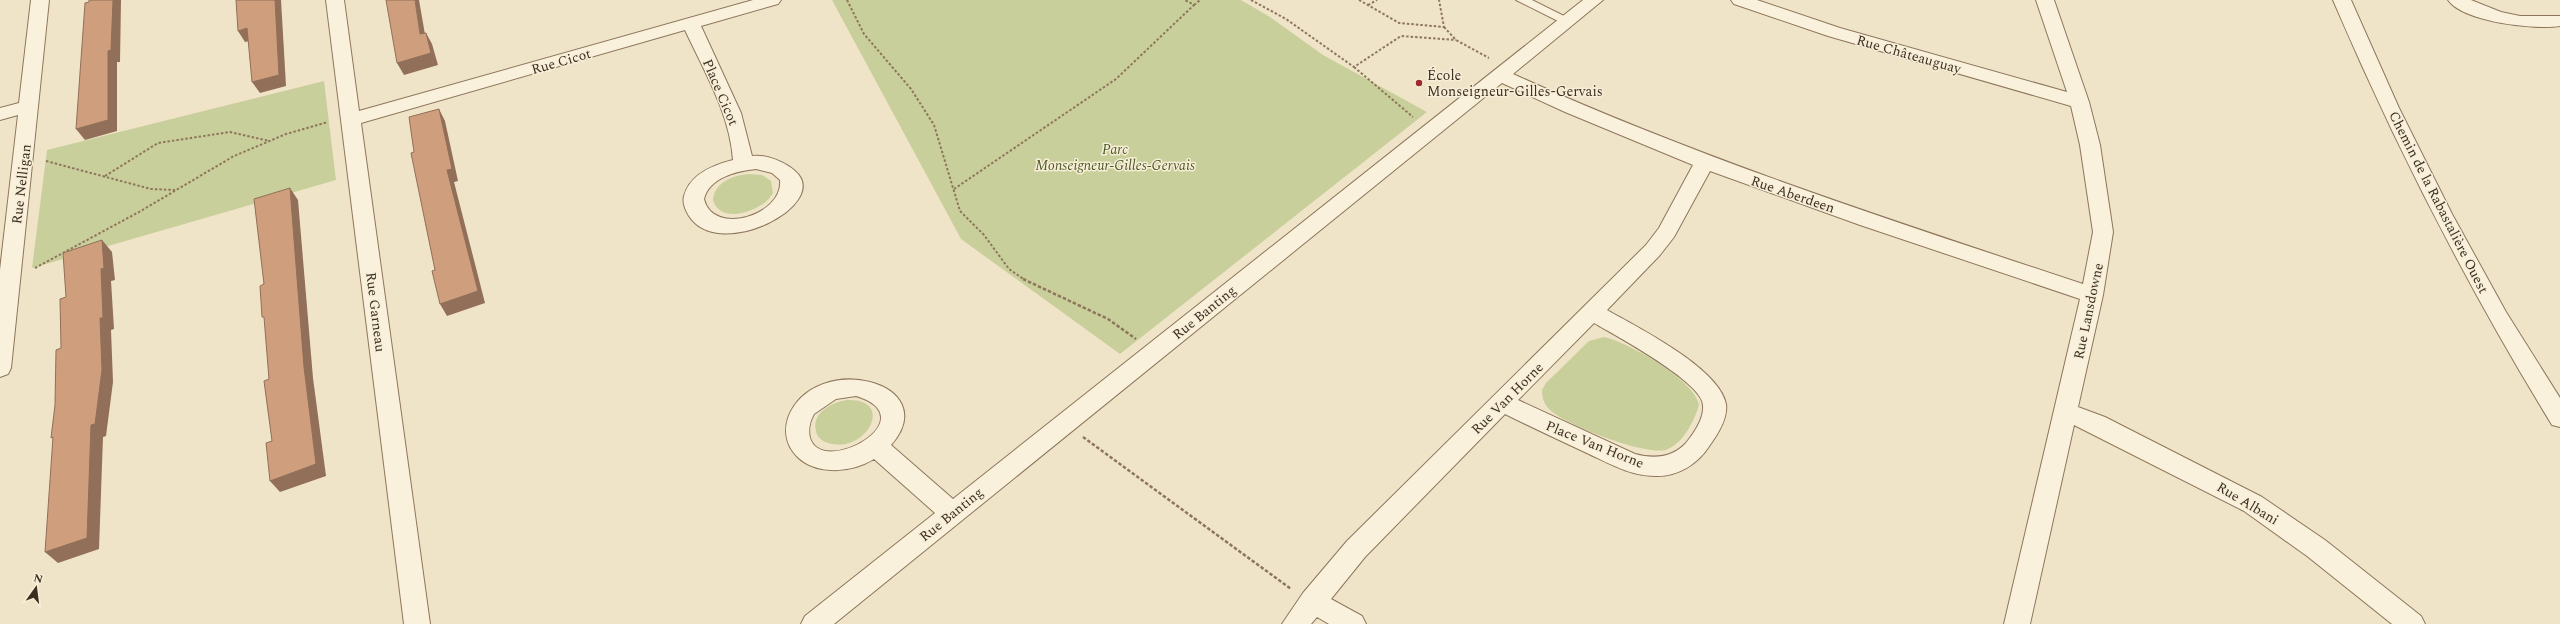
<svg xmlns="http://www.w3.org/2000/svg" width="2560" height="624" viewBox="0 0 2560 624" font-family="Spectral,serif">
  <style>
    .green { fill: #c9cf9b }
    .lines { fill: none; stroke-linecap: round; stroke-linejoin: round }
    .service-casing { stroke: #8d765c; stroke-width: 2 }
    .minor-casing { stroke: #8d765c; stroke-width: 2 }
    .path-far1 { stroke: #8d765c; stroke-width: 2; stroke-dasharray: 2.5 2; stroke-linecap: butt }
    .path { stroke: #8d765c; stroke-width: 2.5; stroke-dasharray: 3.5 2; stroke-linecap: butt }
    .service { fill: #faf1dc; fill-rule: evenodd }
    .minor { fill: #faf1dc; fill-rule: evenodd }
    .shaded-wall { fill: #916f58 }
    .building { fill: #cf9f7d; stroke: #916f58 }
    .poi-dot { fill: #9e2a2b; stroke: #f7eed8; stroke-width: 1.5 }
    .labels { text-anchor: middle; stroke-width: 3; stroke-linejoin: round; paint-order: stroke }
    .street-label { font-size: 14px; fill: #3d2e20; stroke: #f7eed8 }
    .poi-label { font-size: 14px; fill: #3d2e20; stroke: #f7eed8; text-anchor: start }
    .park-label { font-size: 14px; font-style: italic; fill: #4d5a26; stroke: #f7eed8 }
  </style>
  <rect width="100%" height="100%" fill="#f0e4c8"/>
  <!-- green -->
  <g class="green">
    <path d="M832,0H1241L1270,17L1323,55L1427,112L1120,354L961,239Z"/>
    <path d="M324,81L336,180L32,268L47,150Z"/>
    <path d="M749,174L762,175L771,181L773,193C764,211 720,226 713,200C714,182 734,175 749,174Z"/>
    <path d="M1604,337C1628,342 1695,380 1699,405C1694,421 1684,442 1668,449C1649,458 1563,424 1549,409C1544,404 1542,397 1542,390L1546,383L1589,341Z"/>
    <path d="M847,400C896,398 867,455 828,443C822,441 817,437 816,431C811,413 832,402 847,400Z"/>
  </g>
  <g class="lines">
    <!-- service casing -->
    <g class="service-casing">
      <path id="service" d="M1516,0H1532L1574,21L1568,25L1564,24Z"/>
    </g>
    <!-- minor casing -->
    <g class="minor-casing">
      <g id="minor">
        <path d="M31,0H49L11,368L8,374L0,377V270L18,115L0,120V108L19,103Z"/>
        <path d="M326,0H344L359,111L753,0H781L778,4L701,26L741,113L752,156C766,154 785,162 795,171C833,204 719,263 689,216C686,211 682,203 684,196C690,174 713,165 733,160C730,114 704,71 685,30L361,123L430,624H404ZM756,169L772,173L780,180C784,215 713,237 704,199C709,178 736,171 756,169Z"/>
        <path d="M1583,0H1603L1513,74C1698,158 1890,220 2083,284L2093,232L2080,145L2071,106L1828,36L1734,4L1731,0H1757L1840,28L2067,92L2036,0H2054L2089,102L2100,145L2113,232L2103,295L2078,407L2105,417L2262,497L2325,540L2421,616L2425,624H2392L2307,556L2244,511L2074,425L2030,624H2004L2080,299L1860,225L1710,171L1674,237L1660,255L1607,310C1637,327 1719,368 1726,404C1728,418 1718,434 1710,445C1698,464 1678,477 1655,476C1631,476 1610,464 1589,454C1561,441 1533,428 1505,414L1365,557L1331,599L1362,616L1366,624H1329L1317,617L1311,624H1282L1303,593L1347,541L1646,245L1659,228L1693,165L1565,112L1502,83L834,624H801L805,616L935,513L874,459C848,475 806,476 790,447C785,437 785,428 788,418C814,349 946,382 891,445L953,499ZM1594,323C1617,336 1694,378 1702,401C1707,415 1694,433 1686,443C1672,458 1654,459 1635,454L1518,400ZM856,396C928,418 823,478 810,438C808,430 810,421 814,414L836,399Z"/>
        <path d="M2333,0H2351L2399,108L2452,214L2506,312L2560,398V427L2552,425C2468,288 2396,147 2333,0Z"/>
        <path d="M2448,0H2471L2501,12L2520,16H2560V26C2535,30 2463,22 2448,0Z"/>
      </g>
    </g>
    <!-- path-far1 -->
    <g class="path-far1">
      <path d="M847,0L864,34L911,89L934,125L960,211L984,235L1009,269L1025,280"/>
      <path d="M1251,0L1286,19L1354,67L1401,36L1456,40"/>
      <path d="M1359,0L1399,23L1444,27L1439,0"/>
      <path d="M1194,5L1200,0"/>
      <path d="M1368,5L1377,0"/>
      <path d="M1444,27L1456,40L1489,58"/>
      <path d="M1354,67L1413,117"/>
      <path d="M46,161L151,189L175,190"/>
      <path d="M105,176L158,143L230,132L269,141"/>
      <path d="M954,189L1116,79L1194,5L1185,0"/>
      <path d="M35,268L139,212L234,156L286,134L328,122"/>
    </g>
    <!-- path -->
    <g class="path">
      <path d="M1023,279L1108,319L1136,339"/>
      <path d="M1083,437L1291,589"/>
    </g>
    <!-- service -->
    <use href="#service" class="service"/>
    <!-- minor -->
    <use href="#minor" class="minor"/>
  </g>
  <!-- shaded-wall -->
  <g class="shaded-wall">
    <path d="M113,0H121L120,62H117V131L85,140L76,129L108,51Z"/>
    <path d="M275,0H281L286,86L260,93L252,82Z"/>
    <path d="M415,0H419L427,46L420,34Z"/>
    <path d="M247,28L255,40L245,42L238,31Z"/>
    <path d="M426,33L432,44L438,65L404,75L397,63Z"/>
    <path d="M439,109L445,121L458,181L454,182L485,303L447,316L440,304L447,170Z"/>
    <path d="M290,188L298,200L313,378L326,476L280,492L270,481Z"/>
    <path d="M102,240L112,252L115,280L111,281L114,329L111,330L113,382L106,436L103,437L99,549L58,563L45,552L91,425L100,318L101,269Z"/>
  </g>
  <!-- building -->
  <g class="building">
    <path d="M89,0H113L111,50L108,51V120L76,129L85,3L89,2Z"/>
    <path d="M236,0H275L279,75L252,82L247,28L238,31Z"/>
    <path d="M386,0H415L420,34L426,33L431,53L397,63Z"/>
    <path d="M439,109L452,169L447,170L478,291L440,304L432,271L435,270L411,153L414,152L409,117Z"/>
    <path d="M290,188L304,367L316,464L270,481L266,443L272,441L264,381L269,379L264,317H262L260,286L264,284L254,199Z"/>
    <path d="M102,240L104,268L101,269L103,318H100L102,370L95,424L91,425L87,538L45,552L53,437L51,438L55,405L56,350L61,348L60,299L66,297L63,253Z"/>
  </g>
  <!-- markers -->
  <circle class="poi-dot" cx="1419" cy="83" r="4"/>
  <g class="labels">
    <!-- street labels -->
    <g class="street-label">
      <text transform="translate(1909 54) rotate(16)" y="5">Rue Châteauguay</text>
      <text transform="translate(561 61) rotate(-16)" y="5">Rue Cicot</text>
      <text transform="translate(721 92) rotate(67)" y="5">Place Cicot</text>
      <text transform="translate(21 184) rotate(-83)" y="5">Rue Nelligan</text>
      <text transform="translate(1793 194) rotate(19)" y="5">Rue Aberdeen</text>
      <text transform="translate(2439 202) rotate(63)" y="5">Chemin de la Rabastalière Ouest</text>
      <text transform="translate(2088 311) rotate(-78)" y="5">Rue Lansdowne</text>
      <text transform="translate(376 312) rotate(83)" y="5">Rue Garneau</text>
      <text transform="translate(1204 312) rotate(-39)" y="5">Rue Banting</text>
      <text transform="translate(1507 398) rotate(-45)" y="5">Rue Van Horne</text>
      <text transform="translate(1595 444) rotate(22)" y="5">Place Van Horne</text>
      <text transform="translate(2248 503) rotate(31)" y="5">Rue Albani</text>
      <text transform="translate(951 514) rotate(-39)" y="5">Rue Banting</text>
    </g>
    <!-- poi labels -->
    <g class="poi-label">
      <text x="1427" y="80">École<tspan x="1427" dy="16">Monseigneur-Gilles-Gervais</tspan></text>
    </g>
    <!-- park labels -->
    <g class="park-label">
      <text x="1115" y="154">Parc<tspan x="1115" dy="16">Monseigneur-Gilles-Gervais</tspan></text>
    </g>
  </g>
  <!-- north arrow -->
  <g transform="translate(36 588) rotate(14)" stroke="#f7eed8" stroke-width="3" paint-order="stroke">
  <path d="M0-3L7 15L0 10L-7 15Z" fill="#3d2e20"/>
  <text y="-6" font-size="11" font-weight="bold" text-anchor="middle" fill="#3d2e20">N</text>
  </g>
</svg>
